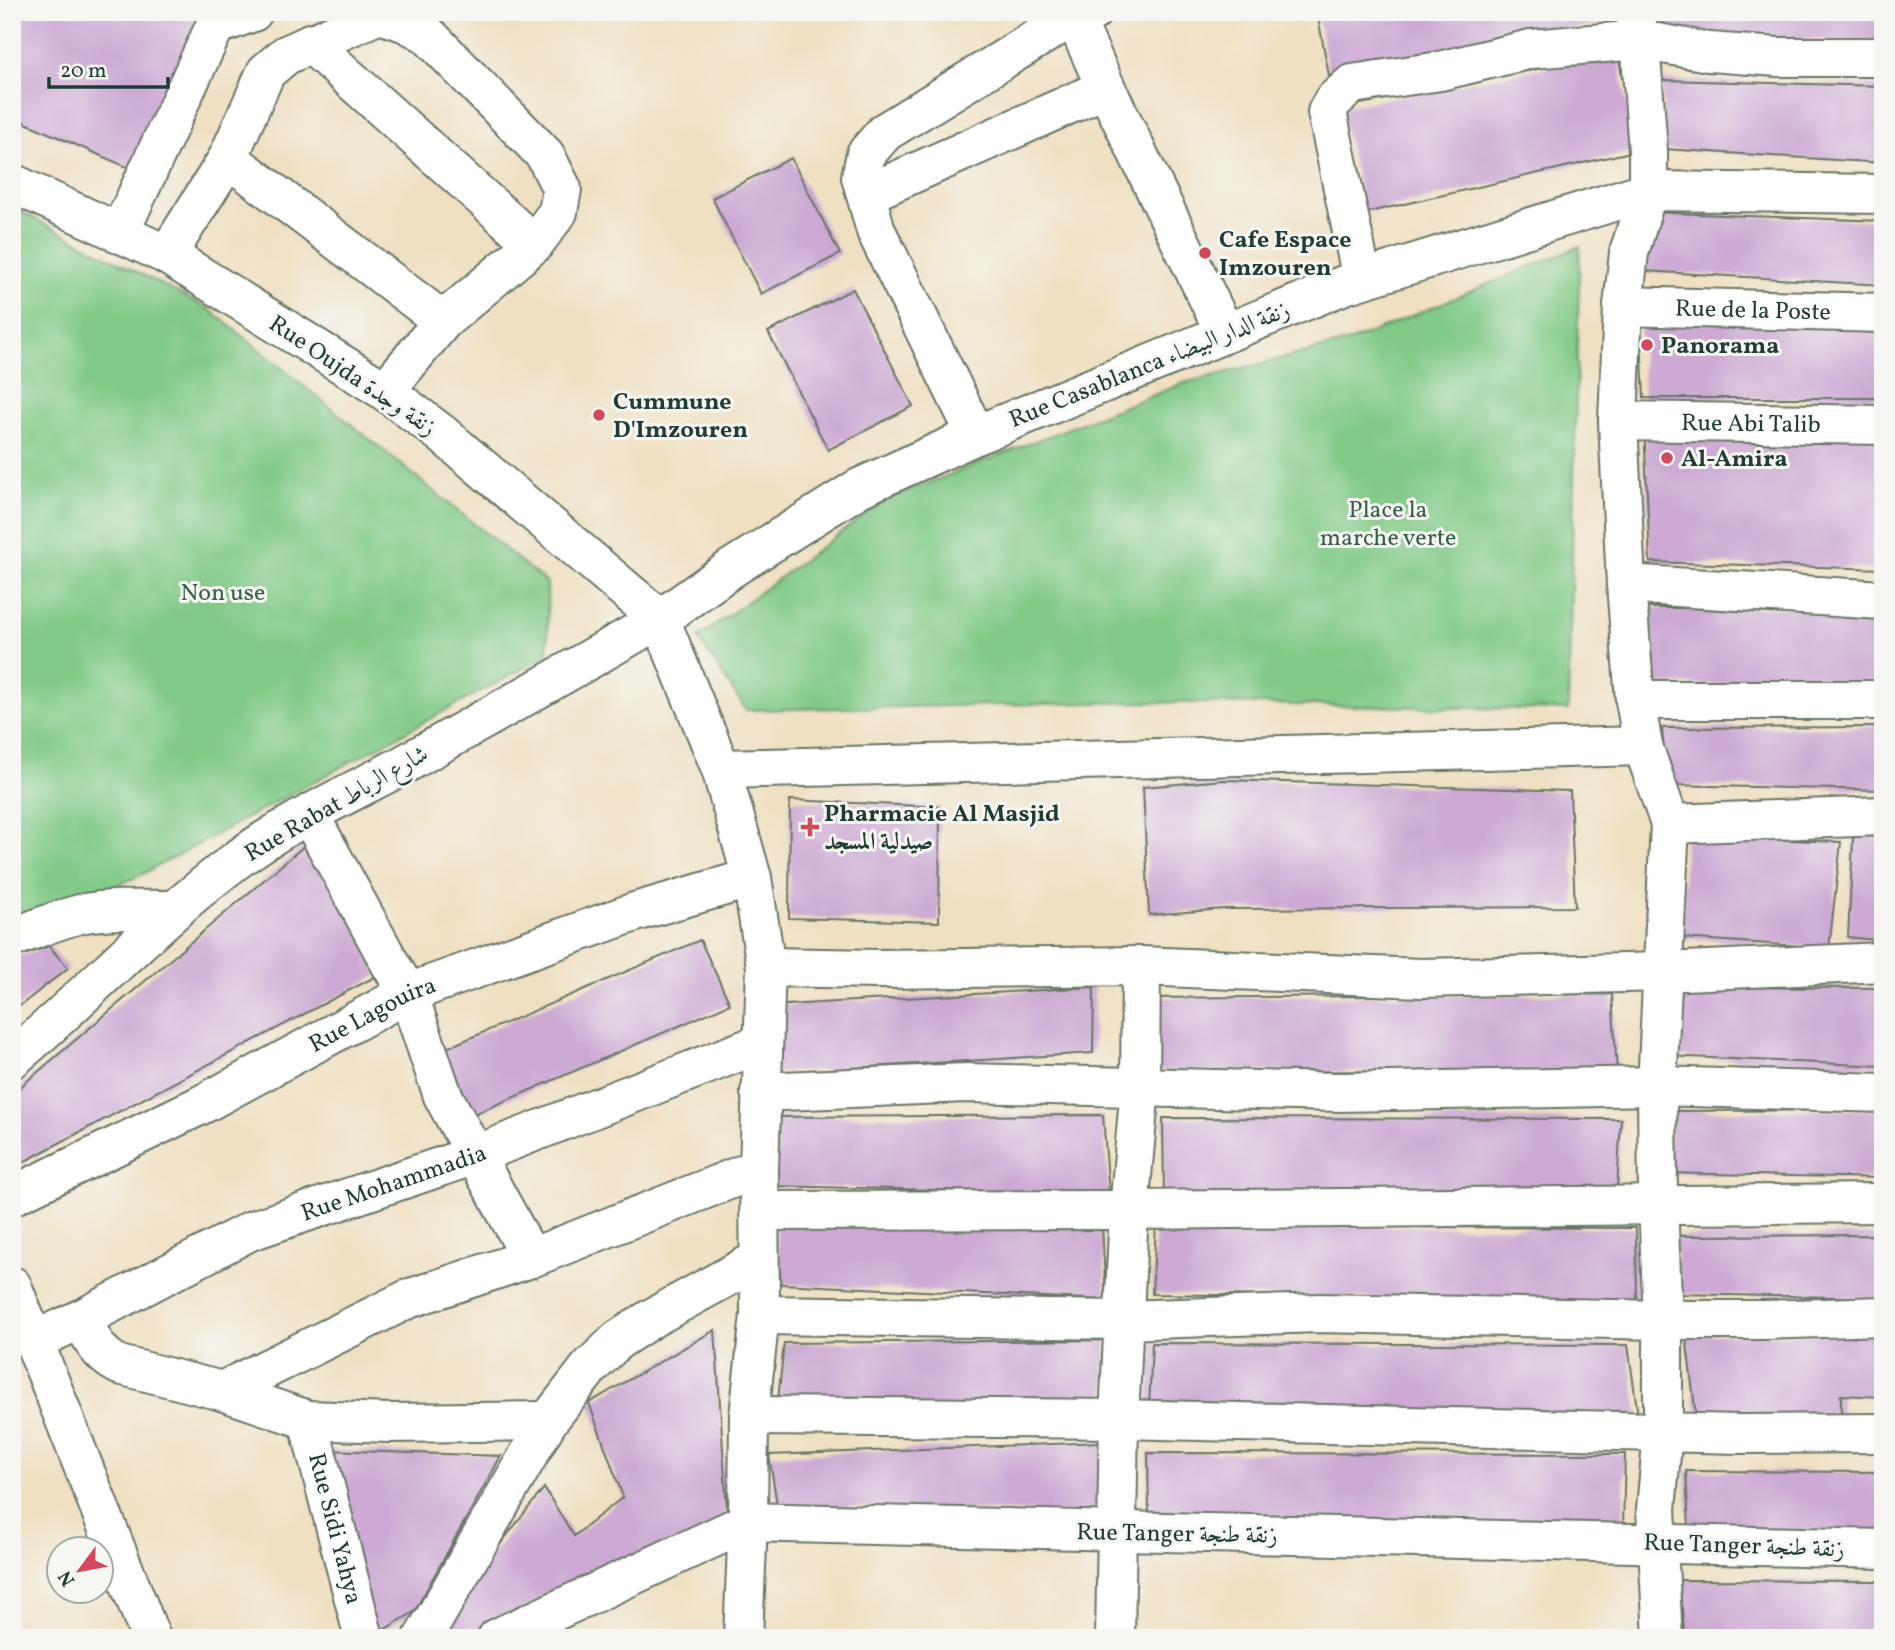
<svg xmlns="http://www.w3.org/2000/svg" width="1895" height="1650" viewBox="0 0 1895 1650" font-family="Vollkorn,Amiri,serif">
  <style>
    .green { fill: #80c986; stroke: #50835d; stroke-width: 2 }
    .building { fill: #ccaad3 }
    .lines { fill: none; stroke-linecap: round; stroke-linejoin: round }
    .minor-casing { stroke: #687666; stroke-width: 42 }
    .major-casing { stroke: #687666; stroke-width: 42 }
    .minor { stroke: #fff; stroke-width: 38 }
    .major { stroke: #fff; stroke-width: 38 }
    .poi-dot { fill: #d1495b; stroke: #f6f6f2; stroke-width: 2.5 }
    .labels { text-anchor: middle; stroke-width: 6; stroke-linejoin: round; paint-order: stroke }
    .poi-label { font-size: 24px; font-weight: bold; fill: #1f3d34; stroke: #f6f6f2; text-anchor: start }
    .street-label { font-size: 24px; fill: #1f3d34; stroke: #f6f6f2 }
    .park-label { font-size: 24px; fill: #376048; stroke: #f6f6f2 }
  </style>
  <rect width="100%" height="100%" fill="#f6f6f2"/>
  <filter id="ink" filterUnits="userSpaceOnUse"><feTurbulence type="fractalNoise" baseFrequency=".0143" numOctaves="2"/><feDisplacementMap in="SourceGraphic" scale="14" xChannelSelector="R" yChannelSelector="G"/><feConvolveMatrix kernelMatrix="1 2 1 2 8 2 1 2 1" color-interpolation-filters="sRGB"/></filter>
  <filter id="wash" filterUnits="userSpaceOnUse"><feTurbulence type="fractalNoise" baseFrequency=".00686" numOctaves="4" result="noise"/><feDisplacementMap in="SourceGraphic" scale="28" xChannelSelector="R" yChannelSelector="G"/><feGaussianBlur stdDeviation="1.57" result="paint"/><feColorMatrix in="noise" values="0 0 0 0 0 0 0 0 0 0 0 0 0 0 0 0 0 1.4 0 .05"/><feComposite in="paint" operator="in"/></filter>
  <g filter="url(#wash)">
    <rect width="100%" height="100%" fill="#efe0c2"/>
    <!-- green -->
    <g class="green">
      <path d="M12,207L209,309L547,583L548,655L143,874L12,932Z"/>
      <path d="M1580,246L1568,710L1143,702L746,710L698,638L885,500L1184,383L1351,341Z"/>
    </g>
    <g id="blocks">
      <!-- building -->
      <g class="building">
        <path d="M12,12H189L199,23L136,171L12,117Z"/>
        <path d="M1317,12H1609L1611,21L1330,81Z"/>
        <path d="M1660,12H1883V40L1669,39Z"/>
        <path d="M1618,53L1635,151L1365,213L1340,108Z"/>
        <path d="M1662,80L1883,86V163L1664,149Z"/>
        <path d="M791,158L840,254L761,294L712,198Z"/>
        <path d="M1646,212L1883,221V285L1644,271Z"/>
        <path d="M853,289L913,406L828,450L768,332Z"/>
        <path d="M1640,318L1883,323V398H1644Z"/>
        <path d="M1644,425L1883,436V569L1650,562Z"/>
        <path d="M1648,608H1883V681L1649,685Z"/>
        <path d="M1883,727V790L1667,785L1662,728Z"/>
        <path d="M1224,780L1570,791L1575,907L1224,909L1149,915L1143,787Z"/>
        <path d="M790,800L940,807L939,922L789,918Z"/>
        <path d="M1883,822V941L1848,937L1854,823Z"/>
        <path d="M1685,836L1841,842L1829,948L1682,938Z"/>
        <path d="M304,846L384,972L12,1168V1094Z"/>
        <path d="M700,940L730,1004L470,1116L442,1050Z"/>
        <path d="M49,946L68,968L12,1012V959Z"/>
        <path d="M1094,987L1093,1053L774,1073L769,1006Z"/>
        <path d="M1664,987L1883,988V1066L1667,1056Z"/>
        <path d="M1612,994L1617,1072L1150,1071L1146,998Z"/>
        <path d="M1883,1110V1178L1666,1173L1671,1111Z"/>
        <path d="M1103,1115L1109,1194L771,1186V1117Z"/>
        <path d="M1163,1118L1621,1119L1617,1188L1164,1199Z"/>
        <path d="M776,1226H1102L1106,1300L781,1284Z"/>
        <path d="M1156,1226L1636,1228L1637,1302L1152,1294Z"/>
        <path d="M1883,1235V1298L1677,1294L1675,1236Z"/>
        <path d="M715,1330L728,1524L469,1638H448L438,1624L544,1488L574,1536L623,1497L589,1403Z"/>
        <path d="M1883,1334V1397L1841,1395V1424L1696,1417L1686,1335Z"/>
        <path d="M1106,1340L1105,1408L777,1410L784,1343Z"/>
        <path d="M1152,1343L1628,1345L1639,1423L1149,1408Z"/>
        <path d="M1102,1442L1107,1514L777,1504L769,1455Z"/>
        <path d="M325,1450L501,1456L414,1612L375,1635Z"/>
        <path d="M1148,1453L1625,1454L1623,1527L1149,1519Z"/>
        <path d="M1686,1471L1883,1472V1532L1689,1528Z"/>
        <path d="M1679,1580L1883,1581V1638H1685Z"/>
      </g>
    </g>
  </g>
  <g filter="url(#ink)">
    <use href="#blocks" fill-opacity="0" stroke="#687666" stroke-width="2"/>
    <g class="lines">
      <!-- minor casing -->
      <g class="minor-casing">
        <g id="minor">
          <path d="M1072,12L1106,88L1225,333"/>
          <path d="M1635,12L1640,40L1648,152V191L1629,253L1623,306L1618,421L1626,584L1635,700L1643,746L1670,824L1657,1086L1658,1204L1663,1320V1433L1656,1509L1663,1638"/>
          <path d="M310,43L534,244"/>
          <path d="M228,158L443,321"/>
          <path d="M867,194L1106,88"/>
          <path d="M119,234L215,26L253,12"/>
          <path d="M167,255L228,158L266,72L286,55L379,14L404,22L427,34L545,155L562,189L558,212L534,244L443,321L385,391"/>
          <path d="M1362,279L1327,112L1333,101L1352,84L1440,71L1531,49L1640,40L1709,52L1778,57H1883"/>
          <path id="s1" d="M1623,306L1883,313"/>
          <path id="s2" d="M1618,421L1883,425"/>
          <path d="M976,435L876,231L861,177L866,154L885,132L1074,16L1092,12"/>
          <path d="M1626,584L1883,600"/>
          <path d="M1635,700H1883"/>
          <path d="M721,769L1643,746"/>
          <path d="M309,814L391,965L408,993L443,1096L531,1258"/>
          <path d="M1670,824L1883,816"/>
          <path d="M12,938C36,929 60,918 85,913C114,908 144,910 174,910"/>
          <path d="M766,967L878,969L1141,966L1421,978L1663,972L1883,962"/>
          <path d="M12,1059C89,994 157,919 238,859C289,821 347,795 403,765C489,717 575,668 660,619L721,769L752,878L766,967L759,1168L760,1315L749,1416L748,1522L743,1638"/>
          <path d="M760,1092L966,1083L1339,1092L1657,1086L1883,1093"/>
          <path id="s3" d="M12,1196L201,1105L408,993L635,912L752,878"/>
          <path d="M760,1211L1129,1210L1883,1203"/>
          <path d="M12,1286L151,1638"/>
          <path d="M760,1315L1124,1320L1319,1313L1663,1320H1765L1883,1316"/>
          <path d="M83,1318C91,1340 98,1354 119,1365L222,1391L308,1420L389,1423L548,1421"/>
          <path id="s4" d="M34,1341L83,1318L250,1231L475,1155L762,1043"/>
          <path d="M222,1391L408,1299L531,1258L759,1168"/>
          <path d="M749,1416L1119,1419L1740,1434L1883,1433"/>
          <path id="s5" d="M308,1420L364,1638"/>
          <path d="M423,1638L548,1421L590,1367L618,1340L652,1318L758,1260"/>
          <path d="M497,1638L748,1522L1883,1549"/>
          <path d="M1115,1638L1119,1419L1129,1210L1140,1087L1141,966"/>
        </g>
      </g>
      <!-- major casing -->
      <g class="major-casing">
        <path id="major" d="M12,183L167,255L385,391L442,434L660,619L732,568L859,488L976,435L1344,285L1648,191L1883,194"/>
      </g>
      <!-- minor -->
      <use href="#minor" class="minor"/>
      <!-- major -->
      <use href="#major" class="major"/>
    </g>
  </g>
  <!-- markers -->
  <g class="poi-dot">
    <circle cx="1205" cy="253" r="7"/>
    <circle cx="1647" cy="345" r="7"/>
    <circle cx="599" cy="415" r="7"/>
    <circle cx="1667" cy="458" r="7"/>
    <path d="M806.5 816.5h7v7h7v7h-7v7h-7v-7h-7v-7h7z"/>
  </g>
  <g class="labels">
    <!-- poi labels -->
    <g class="poi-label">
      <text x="1219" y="247">Cafe Espace<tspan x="1219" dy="28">Imzouren</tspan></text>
      <text x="1661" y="353">Panorama</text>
      <text x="613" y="409">Cummune<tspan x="613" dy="28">D'Imzouren</tspan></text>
      <text x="1681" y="466">Al-Amira</text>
      <text x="824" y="821">Pharmacie Al Masjid<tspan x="824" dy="28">صيدلية المسجد</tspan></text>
    </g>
    <!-- street labels -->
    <g class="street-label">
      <text dy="8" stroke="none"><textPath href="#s1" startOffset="130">Rue de la Poste</textPath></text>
      <text transform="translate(1149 364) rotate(-22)" y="8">Rue Casablanca زنقة الدار البيضاء</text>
      <text transform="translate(353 375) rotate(34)" y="8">Rue Oujda زنقة وجدة</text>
      <text dy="8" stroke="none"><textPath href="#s2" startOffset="133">Rue Abi Talib</textPath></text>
      <text transform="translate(336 803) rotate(-30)" y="8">Rue Rabat شارع الرباط</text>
      <text dy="8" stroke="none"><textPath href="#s3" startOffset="404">Rue Lagouira</textPath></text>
      <text dy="8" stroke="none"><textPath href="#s4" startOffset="394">Rue Mohammadia</textPath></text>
      <text dy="8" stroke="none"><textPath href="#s5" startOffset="112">Rue Sidi Yahya</textPath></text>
      <text transform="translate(1177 1533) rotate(1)" y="8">Rue Tanger زنقة طنجة</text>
      <text transform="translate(1744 1545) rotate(2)" y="8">Rue Tanger زنقة طنجة</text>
    </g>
    <!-- park labels -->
    <g class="park-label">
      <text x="1388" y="517">Place la<tspan x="1388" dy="28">marche verte</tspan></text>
      <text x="223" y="600">Non use</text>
    </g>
  </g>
  <!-- margin -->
  <rect width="1895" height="1650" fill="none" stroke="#f6f6f2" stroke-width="42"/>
  <!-- north arrow -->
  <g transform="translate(80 1570) rotate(238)"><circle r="33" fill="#f6f6f2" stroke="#a0aca6" stroke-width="2"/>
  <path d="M0-5L12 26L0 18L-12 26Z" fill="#d1495b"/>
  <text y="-10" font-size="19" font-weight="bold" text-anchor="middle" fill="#1f3d34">N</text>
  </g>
  <!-- scale -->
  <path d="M49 77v10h119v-10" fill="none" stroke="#1f3d34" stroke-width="3.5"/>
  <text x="60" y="77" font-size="21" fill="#1f3d34" stroke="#f6f6f2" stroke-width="5" paint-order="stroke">20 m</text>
</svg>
